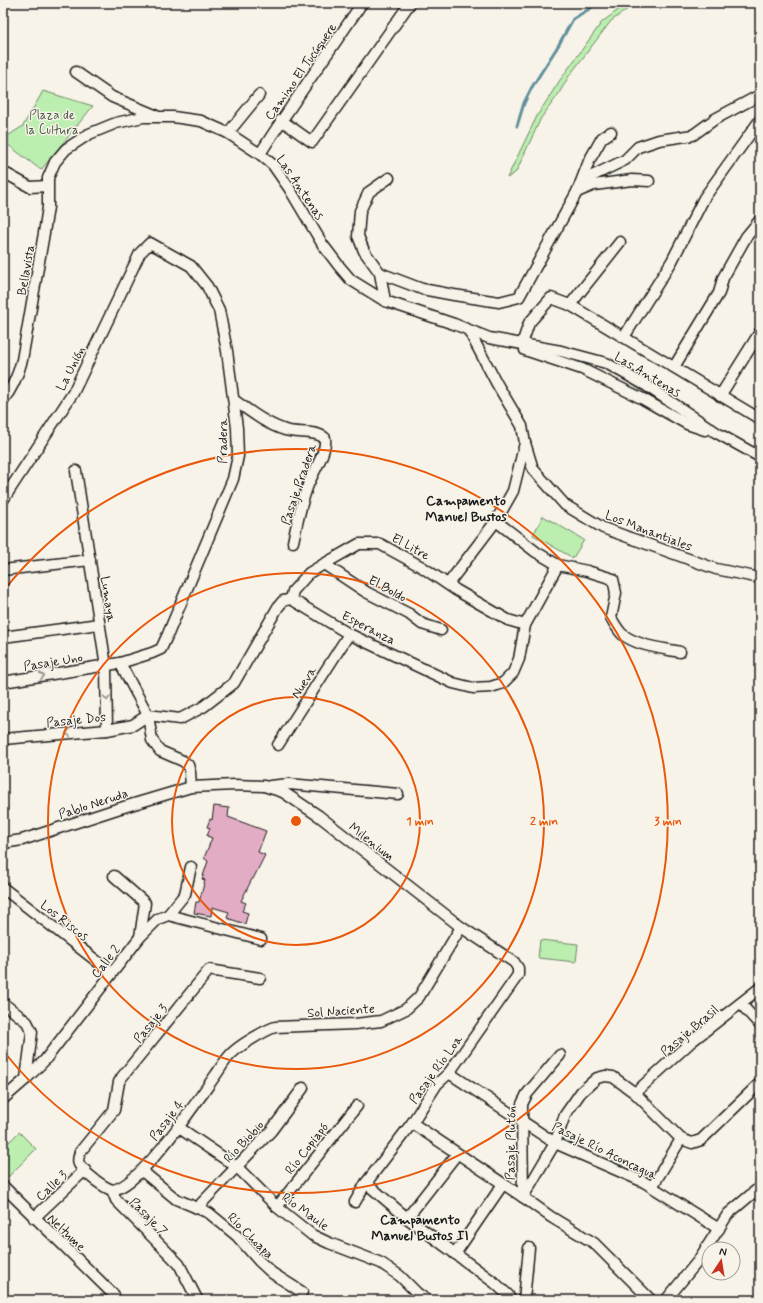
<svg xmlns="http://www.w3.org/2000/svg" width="763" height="1303" viewBox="0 0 763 1303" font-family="Mynerve,sans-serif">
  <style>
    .green { fill: #bbeeaf; stroke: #6c8566 }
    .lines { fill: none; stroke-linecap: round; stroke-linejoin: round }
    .stream { stroke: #618f9b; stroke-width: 3 }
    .building { fill: #e2acc4; stroke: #1c1c1c }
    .minor-casing { stroke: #1c1c1c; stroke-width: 13 }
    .minor { stroke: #f7f3e8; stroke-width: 10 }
    .oneway { stroke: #94928c }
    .ring { fill: none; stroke: #e8590c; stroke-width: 2 }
    .labels { text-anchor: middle; stroke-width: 3; stroke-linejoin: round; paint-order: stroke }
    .street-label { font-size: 13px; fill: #1c1c1c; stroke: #f7f3e8 }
    .park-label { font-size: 13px; fill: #4c5b48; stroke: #f7f3e8 }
    .neighbourhood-label { font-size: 14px; font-weight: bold; fill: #1c1c1c; stroke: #f7f3e8 }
    .centre { fill: #e8590c; stroke: #f7f3e8; stroke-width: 2 }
    .ring-label { font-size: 12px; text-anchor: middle; font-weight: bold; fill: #e8590c; stroke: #f7f3e8; stroke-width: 3; stroke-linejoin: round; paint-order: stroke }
  </style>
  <rect width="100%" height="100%" fill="#f7f3e8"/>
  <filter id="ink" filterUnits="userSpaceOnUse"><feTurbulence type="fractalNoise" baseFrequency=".025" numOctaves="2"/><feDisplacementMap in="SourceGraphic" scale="8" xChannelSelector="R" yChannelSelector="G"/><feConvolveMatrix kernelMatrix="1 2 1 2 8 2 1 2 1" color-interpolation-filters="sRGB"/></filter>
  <g filter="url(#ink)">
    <!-- green -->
    <g class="green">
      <path d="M626,3H631L629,8L611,21L569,76L558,95L541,118L516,172L507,178L537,116L560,80L602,22L625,5Z"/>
      <path d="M43,91L93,106L41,170L3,141V139L23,126Z"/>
      <path d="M543,516L584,540L573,558L533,535Z"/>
      <path d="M540,940L578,944L576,962L538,958Z"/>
      <path d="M19,1132L36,1149L7,1178L3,1175V1148Z"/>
    </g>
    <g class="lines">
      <!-- stream -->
      <path class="stream" d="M517,126L524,103L532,87L558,46L573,19L594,6L596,3"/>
    </g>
    <!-- building -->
    <path class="building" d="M214,806L229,808L228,817L266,831L258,852L265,855L253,879H252L241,901L246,903L242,911L248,913L245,924L227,918L229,912L212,907L211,916L194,913L196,902H199L205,880L202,879L208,861L204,858L212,838L207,836L210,828L207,827L210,819L212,820Z"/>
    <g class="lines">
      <!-- minor casing -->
      <g class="minor-casing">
        <g id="minor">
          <path d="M76,72L112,97L155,115"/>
          <path d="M281,120L312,142L410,3"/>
          <path d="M611,132L602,138L589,161L577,192L594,185L632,180L649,181"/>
          <path d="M228,133L259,95"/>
          <path d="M260,154C292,103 328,54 362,3"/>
          <path d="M3,172L30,187L47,186"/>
          <path d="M380,273L422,289L454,295L499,302L519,297L577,192L590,177L625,160L638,147L659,140L693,135L715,119L760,95"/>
          <path d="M385,301L380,273L364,251L358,236L360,211L369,192L389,178"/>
          <path d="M570,305L620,242"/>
          <path d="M469,331L497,384L522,426L525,443L533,469L565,505L603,528L716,569L760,578"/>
          <path d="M624,337L672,261L704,198L760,120"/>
          <path d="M522,344L529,323L551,298L570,305L760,419"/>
          <path d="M525,350L582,369L643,399L687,424L705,430"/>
          <path d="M674,367L719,293L723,278L746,237L760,220"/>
          <path d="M720,396L760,332"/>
          <path d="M3,400C13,388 18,375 22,360L44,233L48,207V178L55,162L66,149L89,134L116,123L143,117H173L201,121L228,133L260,154L273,165L289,188L323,245L339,266L351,280L385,301L454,324L489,338L561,351L606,363L647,386L717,433L760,457"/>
          <path d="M234,400C251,412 266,424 285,430C298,434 315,430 325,438C327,452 313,472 308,485C301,503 297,523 293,542"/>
          <path d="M76,471L106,666L107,730"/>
          <path d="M3,500L73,393L140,253L150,243L191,266L207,286L219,310L227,351L237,428L238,456L233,479L168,634L161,649L152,653L120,663L3,682"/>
          <path d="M496,521L536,552L558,565L587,571L613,579L616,593L611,618C614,623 618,630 622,634C637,646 661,648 680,652"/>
          <path d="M324,564L366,592L409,614L422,624L441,630"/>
          <path d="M3,570L90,560"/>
          <path d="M448,584L496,521L513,491L525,443"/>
          <path d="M291,599L293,591L309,573L324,564L359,544H380L422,567L456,590L508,620L525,625"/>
          <path d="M3,637L99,624"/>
          <path d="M120,663L148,715L152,740L160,751L183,761L188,765L190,772L191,787"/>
          <path d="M3,739L107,730L133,725L148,715L180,719L203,707L234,683L278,607L283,601L291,599L349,634L453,683L473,688L491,687L503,683L513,673L519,659L525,625L558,565"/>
          <path d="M278,745L349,634"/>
          <path d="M270,786L289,784L398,794"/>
          <path d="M3,843L22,840L117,809L191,787L235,785L264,786L283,792L319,816L461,927L514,962L518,968V975L449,1073L437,1084L412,1123L366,1183L355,1202"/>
          <path d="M114,876L145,903L140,937"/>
          <path d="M3,888L112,973"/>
          <path d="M168,915L185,894L191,867"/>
          <path d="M3,1003L27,1022L32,1032L26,1079"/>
          <path d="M741,1004L760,1025"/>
          <path d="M449,1073L555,1143L644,1182L719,1229"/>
          <path d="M635,1093L692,1041L760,988"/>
          <path d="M3,1099L26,1079L45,1060L140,937L158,919L168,915L261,939"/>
          <path d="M412,1123L523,1197L551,1217L594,1243L651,1300"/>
          <path d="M178,1127L237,1167L277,1207L312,1235L329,1243L381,1263L400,1276L418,1294L427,1300"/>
          <path d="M142,1171L176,1199L209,1213L237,1236L259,1261L272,1273L302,1292"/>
          <path d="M366,1183L407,1218L495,1283L508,1295L510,1300"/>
          <path d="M3,1186L114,1295"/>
          <path d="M652,1187L681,1139"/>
          <path d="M112,1190C140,1187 197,1101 215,1076C220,1069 225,1060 231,1054C240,1045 264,1031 275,1027L355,1024L381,1021L406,1009L419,997L461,927"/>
          <path d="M523,1197L555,1143L565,1115L581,1092L597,1078L605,1076L613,1077L635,1093L681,1139L692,1143L701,1140L760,1083"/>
          <path d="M523,1197L522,1104L527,1094L560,1055"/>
          <path d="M277,1207L357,1106"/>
          <path d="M197,1208L271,1131L303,1088"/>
          <path d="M34,1218L85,1170"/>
          <path d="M407,1218L457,1154"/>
          <path d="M455,1254L503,1184"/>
          <path d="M197,1299L179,1264L116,1200L112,1190C103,1187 84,1173 79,1164C77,1160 79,1156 80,1152L114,1110L119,1082L122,1077L209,970L260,978"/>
          <path d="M524,1300L529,1248"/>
          <path d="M666,1300L698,1261L728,1214L760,1187"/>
        </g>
      </g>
      <!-- minor -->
      <use href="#minor" class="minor"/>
    </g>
    <!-- one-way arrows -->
    <defs><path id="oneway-chevron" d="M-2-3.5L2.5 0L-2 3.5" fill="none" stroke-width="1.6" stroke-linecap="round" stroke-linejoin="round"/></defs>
    <g class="oneway">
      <use href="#oneway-chevron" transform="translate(42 676) rotate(-9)"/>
      <use href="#oneway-chevron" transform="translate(107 698) rotate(89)"/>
      <use href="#oneway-chevron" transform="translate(68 733) rotate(175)"/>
    </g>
  </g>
  <!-- distance rings -->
  <g class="ring">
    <circle cx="296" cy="821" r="124"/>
    <circle cx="296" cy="821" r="248"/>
    <path d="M5 589A372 372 0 1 1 5 1053"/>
  </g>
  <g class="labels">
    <!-- street labels -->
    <g class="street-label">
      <text transform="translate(300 71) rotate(-55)" y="5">Camino El Tucúquere</text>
      <text transform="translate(301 187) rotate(56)" y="5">Las Antenas</text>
      <text transform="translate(25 270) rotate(-80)" y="5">Bellavista</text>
      <text transform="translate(70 368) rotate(-63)" y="5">La Unión</text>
      <text transform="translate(648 374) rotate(31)" y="5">Las Antenas</text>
      <text transform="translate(222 441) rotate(-89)" y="5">Pradera</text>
      <text transform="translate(298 484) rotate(-71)" y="5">Pasaje Pradera</text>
      <text transform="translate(649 530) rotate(21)" y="5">Los Manantiales</text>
      <text transform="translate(411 546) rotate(29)" y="5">El Litre</text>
      <text transform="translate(388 588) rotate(28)" y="5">El Boldo</text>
      <text transform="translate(109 599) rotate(82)" y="5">Lumaya</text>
      <text transform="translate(369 627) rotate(27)" y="5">Esperanza</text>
      <text transform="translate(53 661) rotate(-9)" y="5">Pasaje Uno</text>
      <text transform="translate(303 682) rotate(-57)" y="5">Nueva</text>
      <text transform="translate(76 719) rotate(-6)" y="5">Pasaje Dos</text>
      <text transform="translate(93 803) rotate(-18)" y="5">Pablo Neruda</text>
      <text transform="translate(372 841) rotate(38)" y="5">Milenium</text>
      <text transform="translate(65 920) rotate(38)" y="5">Los Riscos</text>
      <text transform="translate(105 961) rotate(-52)" y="5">Calle 2</text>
      <text transform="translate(341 1010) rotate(-4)" y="5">Sol Naciente</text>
      <text transform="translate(150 1023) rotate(-51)" y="5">Pasaje 3</text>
      <text transform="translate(689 1030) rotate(-40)" y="5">Pasaje Brasil</text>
      <text transform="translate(435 1069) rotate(-54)" y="5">Pasaje Río Loa</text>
      <text transform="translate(166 1120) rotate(-52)" y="5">Pasaje 4</text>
      <text transform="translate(243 1141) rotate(-47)" y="5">Río Biobio</text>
      <text transform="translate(510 1143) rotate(-89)" y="5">Pasaje Plutón</text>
      <text transform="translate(306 1148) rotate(-52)" y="5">Río Copiapó</text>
      <text transform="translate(605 1150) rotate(26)" y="5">Pasaje Río Aconcagua</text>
      <text transform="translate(51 1185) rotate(-43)" y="5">Calle 3</text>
      <text transform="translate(306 1211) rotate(36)" y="5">Río Maule</text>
      <text transform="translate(149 1216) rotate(45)" y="5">Pasaje 7</text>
      <text transform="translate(67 1232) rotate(44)" y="5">Neltume</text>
      <text transform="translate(251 1235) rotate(45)" y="5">Río Choapa</text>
    </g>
    <!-- park labels -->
    <g class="park-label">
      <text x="52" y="119">Plaza de<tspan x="52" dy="15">la Cultura</tspan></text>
    </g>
    <!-- neighbourhood labels -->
    <g class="neighbourhood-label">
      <text x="466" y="505">Campamento<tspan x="466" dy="16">Manuel Bustos</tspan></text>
      <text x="420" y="1224">Campamento<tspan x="420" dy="16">Manuel Bustos II</tspan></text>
    </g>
  </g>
  <circle cx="296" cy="821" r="6" class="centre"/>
  <g class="ring-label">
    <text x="420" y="825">1 min</text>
    <text x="544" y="825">2 min</text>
    <text x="668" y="825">3 min</text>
  </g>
  <!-- margin -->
  <rect width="763" height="1303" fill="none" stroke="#f7f3e8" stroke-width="16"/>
  <rect x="8" y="8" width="747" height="1287" fill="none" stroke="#1c1c1c" stroke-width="1.5" filter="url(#ink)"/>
  <!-- north arrow -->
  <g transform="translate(721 1261) rotate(12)"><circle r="19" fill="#f7f3e8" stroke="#9f9d96"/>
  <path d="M0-3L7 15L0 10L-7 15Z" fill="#c8321e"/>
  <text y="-6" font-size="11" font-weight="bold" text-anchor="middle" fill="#1c1c1c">N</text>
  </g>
</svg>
